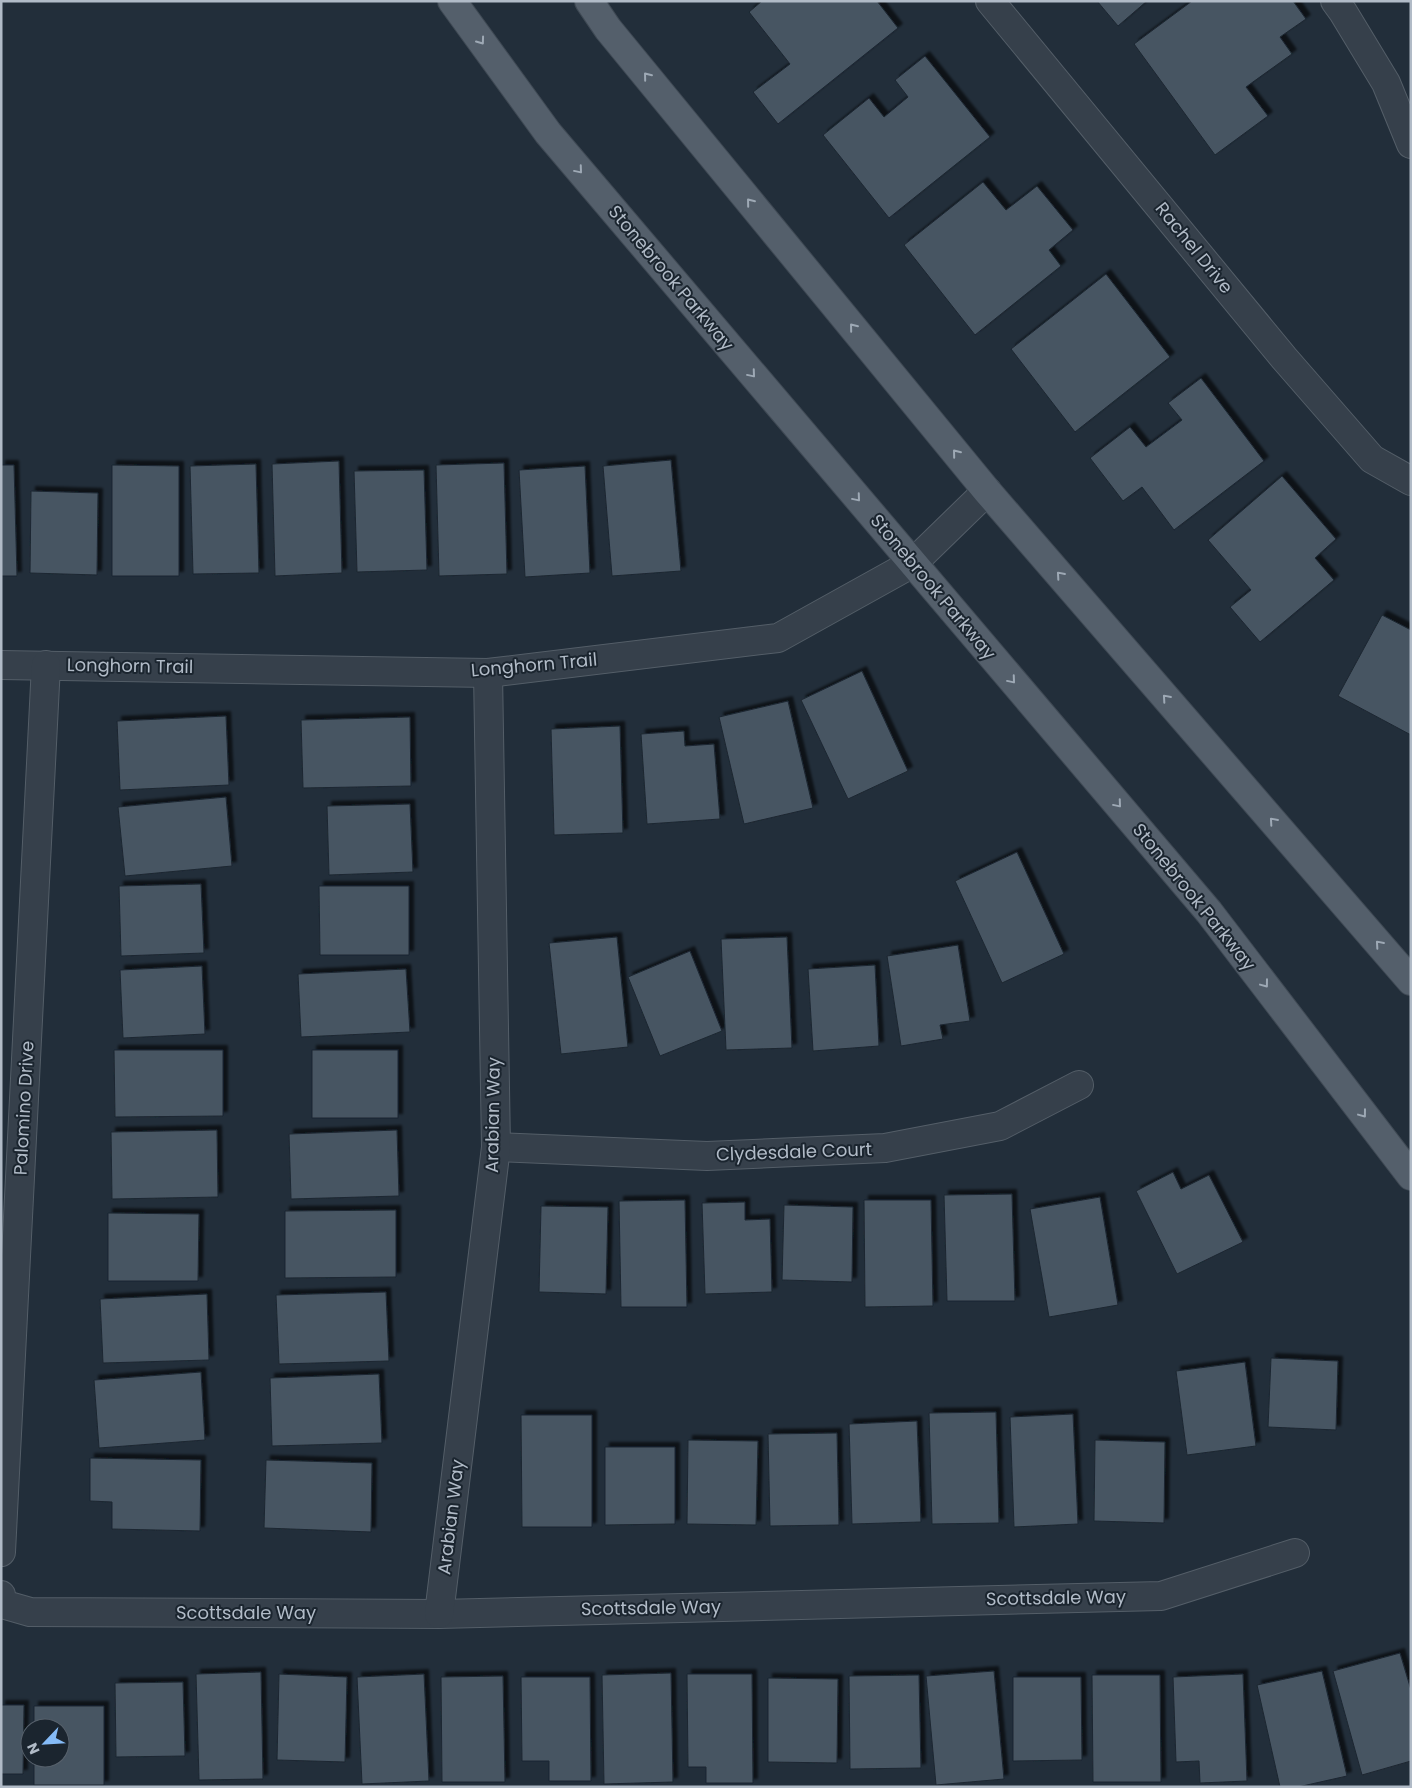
<svg xmlns="http://www.w3.org/2000/svg" width="1412" height="1788" viewBox="0 0 1412 1788" font-family="Poppins,sans-serif">
  <style>
    .building { fill: #465462; stroke: #1d2731; filter: url(#shadow) }
    .lines { fill: none; stroke-linecap: round; stroke-linejoin: round }
    .minor-casing { stroke: #545e68; stroke-width: 30 }
    .major-casing { stroke: #3f4954; stroke-width: 30 }
    .minor { stroke: #36404b; stroke-width: 28 }
    .major { stroke: #545f6b; stroke-width: 28 }
    .oneway { stroke: #9ea9b5 }
    .labels { text-anchor: middle; stroke-width: 4; stroke-linejoin: round; paint-order: stroke }
    .street-label { font-size: 18px; fill: #b1bbc7; stroke: #1b252f }
  </style>
  <defs>
    <filter id="shadow"><feDropShadow dx="4.5" dy="-4.5" stdDeviation="1" flood-color="#0009"/></filter>
  </defs>
  <rect width="100%" height="100%" fill="#222e3a"/>
  <!-- building -->
  <g class="building">
    <path d="M762,1H877L898,28L778,124L753,92L790,64L749,12Z"/>
    <path d="M1097,1H1147L1118,26Z"/>
    <path d="M1192,1H1293L1306,19L1280,37L1292,54L1246,87L1268,116L1215,155L1134,44Z"/>
    <path d="M925,56L990,137L889,218L823,135L869,98L884,117L908,97L895,80Z"/>
    <path d="M983,182L1006,210L1037,186L1073,230L1049,250L1061,266L975,335L904,245Z"/>
    <path d="M1106,274L1170,357L1075,432L1011,349Z"/>
    <path d="M1201,378L1264,461L1174,530L1142,487L1123,501L1090,458L1130,427L1146,447L1182,420L1168,403Z"/>
    <path d="M671,460L681,571L612,576L603,466Z"/>
    <path d="M339,461L342,573L275,576L272,464Z"/>
    <path d="M504,463L507,574L439,576L436,465Z"/>
    <path d="M256,464L259,573L193,574L190,466Z"/>
    <path d="M1,465H14L17,576H1Z"/>
    <path d="M112,465L179,466V576H112Z"/>
    <path d="M585,466L590,573L525,577L519,470Z"/>
    <path d="M424,470L427,570L357,572L354,471Z"/>
    <path d="M1282,476L1336,539L1315,558L1334,580L1260,642L1230,607L1251,590L1208,540Z"/>
    <path d="M31,491L98,493L97,575L30,573Z"/>
    <path d="M1382,615L1411,630V735L1338,696Z"/>
    <path d="M862,671L908,771L848,799L801,700Z"/>
    <path d="M788,701L813,808L744,824L719,717Z"/>
    <path d="M226,716L229,785L120,790L117,721Z"/>
    <path d="M410,717L411,786L303,788L301,720Z"/>
    <path d="M620,726L623,833L554,835L551,729Z"/>
    <path d="M684,731L685,746L714,744L720,819L647,824L641,734Z"/>
    <path d="M226,797L232,866L125,876L118,807Z"/>
    <path d="M410,804L413,872L329,875L327,806Z"/>
    <path d="M1017,852L1064,954L1002,983L955,881Z"/>
    <path d="M201,884L204,953L121,956L119,886Z"/>
    <path d="M319,886H409V955H320Z"/>
    <path d="M617,937L628,1047L561,1054L549,943Z"/>
    <path d="M787,937L792,1048L726,1050L721,939Z"/>
    <path d="M958,945L970,1021L940,1025L943,1039L901,1046L887,956Z"/>
    <path d="M690,951L722,1031L660,1056L628,977Z"/>
    <path d="M875,965L879,1046L813,1051L808,969Z"/>
    <path d="M202,966L205,1034L123,1038L120,970Z"/>
    <path d="M406,969L410,1032L301,1037L298,974Z"/>
    <path d="M114,1050H223V1116L115,1117Z"/>
    <rect x="312" y="1050" width="86" height="68"/>
    <path d="M217,1130L218,1197L112,1199L111,1132Z"/>
    <path d="M397,1130L399,1196L291,1199L289,1134Z"/>
    <path d="M1173,1172L1181,1189L1209,1175L1243,1242L1177,1274L1136,1191Z"/>
    <path d="M1012,1194L1015,1301H947L944,1195Z"/>
    <path d="M1100,1197L1118,1305L1049,1317L1030,1209Z"/>
    <path d="M685,1200L687,1307H621L619,1201Z"/>
    <path d="M864,1200H931L933,1306L865,1307Z"/>
    <path d="M745,1202V1220L770,1219L772,1292L705,1294L702,1203Z"/>
    <path d="M784,1205L853,1207L852,1282L782,1280Z"/>
    <path d="M541,1206L608,1207L606,1294L539,1292Z"/>
    <path d="M396,1210V1277L285,1278V1211Z"/>
    <path d="M108,1213L199,1214L198,1281H108Z"/>
    <path d="M386,1292L389,1361L279,1364L276,1295Z"/>
    <path d="M207,1294L209,1360L103,1363L100,1299Z"/>
    <path d="M1271,1358L1338,1361L1336,1430L1268,1427Z"/>
    <path d="M1245,1362L1256,1446L1187,1455L1176,1371Z"/>
    <path d="M201,1372L205,1440L99,1448L94,1380Z"/>
    <path d="M379,1374L382,1443L272,1446L270,1378Z"/>
    <path d="M996,1412L999,1523L932,1524L929,1413Z"/>
    <path d="M1073,1414L1078,1524L1014,1527L1010,1417Z"/>
    <path d="M521,1415H592V1527H522Z"/>
    <path d="M917,1421L921,1522L852,1524L849,1424Z"/>
    <path d="M837,1433L839,1525L770,1526L768,1434Z"/>
    <path d="M688,1440L758,1441L756,1525L687,1524Z"/>
    <path d="M1095,1440L1165,1442L1164,1523L1094,1521Z"/>
    <path d="M605,1447H675V1524L605,1525Z"/>
    <path d="M90,1458L201,1460L200,1531L112,1529V1502L90,1501Z"/>
    <path d="M266,1460L372,1463L371,1532L264,1528Z"/>
    <path d="M1400,1653L1411,1690V1761L1362,1775L1333,1671Z"/>
    <path d="M994,1671L1004,1779L936,1785L926,1676Z"/>
    <path d="M1322,1671L1347,1776L1298,1787H1280L1257,1685Z"/>
    <path d="M261,1672L263,1779L199,1780L196,1674Z"/>
    <path d="M671,1673L673,1782L604,1784L602,1675Z"/>
    <path d="M279,1674L347,1677L345,1762L277,1760Z"/>
    <path d="M424,1674L429,1781L362,1784L357,1677Z"/>
    <path d="M687,1674H752L753,1783H706V1767H688Z"/>
    <path d="M1243,1674L1247,1781L1200,1783L1199,1761L1176,1762L1173,1677Z"/>
    <path d="M919,1675L921,1768L850,1769L849,1676Z"/>
    <path d="M1092,1675H1160L1161,1782H1093Z"/>
    <path d="M503,1676L505,1782H442L441,1677Z"/>
    <path d="M521,1677H590L591,1781H549V1761H522Z"/>
    <path d="M1013,1677H1081L1082,1760L1013,1761Z"/>
    <path d="M768,1678L838,1679L837,1763L768,1762Z"/>
    <path d="M183,1682L185,1756L116,1757L115,1683Z"/>
    <path d="M1,1705H24L23,1774H1Z"/>
    <path d="M34,1706H104V1785H34V1758H60V1728H34Z"/>
  </g>
  <g class="lines">
    <!-- minor casing -->
    <g class="minor-casing">
      <g id="minor">
        <path d="M990,1L1284,358L1372,459L1411,481"/>
        <path d="M1335,1L1343,12L1386,83L1411,144"/>
        <path d="M1,665L488,673L778,638L913,563L987,491"/>
        <path d="M496,1147L707,1156L885,1148L1000,1126L1079,1085"/>
        <path d="M1,1552L46,665"/>
        <path d="M1,1595L2,1604L30,1612L439,1614L1161,1596L1295,1553"/>
        <path d="M439,1614L496,1147L488,673"/>
      </g>
    </g>
    <!-- major casing -->
    <g class="major-casing">
      <g id="major">
        <path d="M452,1L548,133L1209,912L1411,1176"/>
        <path d="M589,1L608,29L987,491L1411,981"/>
      </g>
    </g>
    <!-- minor -->
    <use href="#minor" class="minor"/>
    <!-- major -->
    <use href="#major" class="major"/>
  </g>
  <!-- one-way arrows -->
  <defs><path id="oneway-chevron" d="M-2-3.5L2.5 0L-2 3.5" fill="none" stroke-width="1.6" stroke-linecap="round" stroke-linejoin="round" transform="scale(1.25)"/></defs>
  <g class="oneway">
    <use href="#oneway-chevron" transform="translate(481 41) rotate(54)"/>
    <use href="#oneway-chevron" transform="translate(647 76) rotate(-129)"/>
    <use href="#oneway-chevron" transform="translate(579 170) rotate(50)"/>
    <use href="#oneway-chevron" transform="translate(750 202) rotate(-129)"/>
    <use href="#oneway-chevron" transform="translate(853 327) rotate(-129)"/>
    <use href="#oneway-chevron" transform="translate(752 374) rotate(50)"/>
    <use href="#oneway-chevron" transform="translate(956 453) rotate(-129)"/>
    <use href="#oneway-chevron" transform="translate(857 498) rotate(50)"/>
    <use href="#oneway-chevron" transform="translate(1060 575) rotate(-131)"/>
    <use href="#oneway-chevron" transform="translate(1012 680) rotate(50)"/>
    <use href="#oneway-chevron" transform="translate(1166 698) rotate(-131)"/>
    <use href="#oneway-chevron" transform="translate(1118 804) rotate(50)"/>
    <use href="#oneway-chevron" transform="translate(1273 821) rotate(-131)"/>
    <use href="#oneway-chevron" transform="translate(1379 944) rotate(-131)"/>
    <use href="#oneway-chevron" transform="translate(1265 984) rotate(53)"/>
    <use href="#oneway-chevron" transform="translate(1363 1114) rotate(53)"/>
  </g>
  <g class="labels">
    <!-- street labels -->
    <g class="street-label">
      <text transform="translate(1194 248) rotate(51)" y="6">Rachel Drive</text>
      <text transform="translate(671 278) rotate(50)" y="6">Stonebrook Parkway</text>
      <text transform="translate(933 587) rotate(50)" y="6">Stonebrook Parkway</text>
      <text transform="translate(534 665) rotate(-5)" y="6">Longhorn Trail</text>
      <text transform="translate(130 666) rotate(1)" y="6">Longhorn Trail</text>
      <text transform="translate(1194 897) rotate(51)" y="6">Stonebrook Parkway</text>
      <text transform="translate(24 1108) rotate(-87)" y="6">Palomino Drive</text>
      <text transform="translate(493 1115) rotate(-89)" y="6">Arabian Way</text>
      <text transform="translate(794 1152) rotate(-2)" y="6">Clydesdale Court</text>
      <text transform="translate(451 1517) rotate(-83)" y="6">Arabian Way</text>
      <text transform="translate(1056 1598) rotate(-1)" y="6">Scottsdale Way</text>
      <text transform="translate(651 1608) rotate(-1)" y="6">Scottsdale Way</text>
      <text x="246" y="1619">Scottsdale Way</text>
    </g>
  </g>
  <!-- border -->
  <rect width="1412" height="1788" fill="none" stroke="#b1bbc7" stroke-width="5"/>
  <!-- north arrow -->
  <g transform="translate(45 1743) rotate(245)"><circle r="24" fill="#1b252f" stroke="#57616c"/>
  <path d="M0-4L9 19L0 12L-9 19Z" fill="#85bbf7"/>
  <text y="-8" font-size="14" font-weight="bold" text-anchor="middle" fill="#b1bbc7">N</text>
  </g>
</svg>
